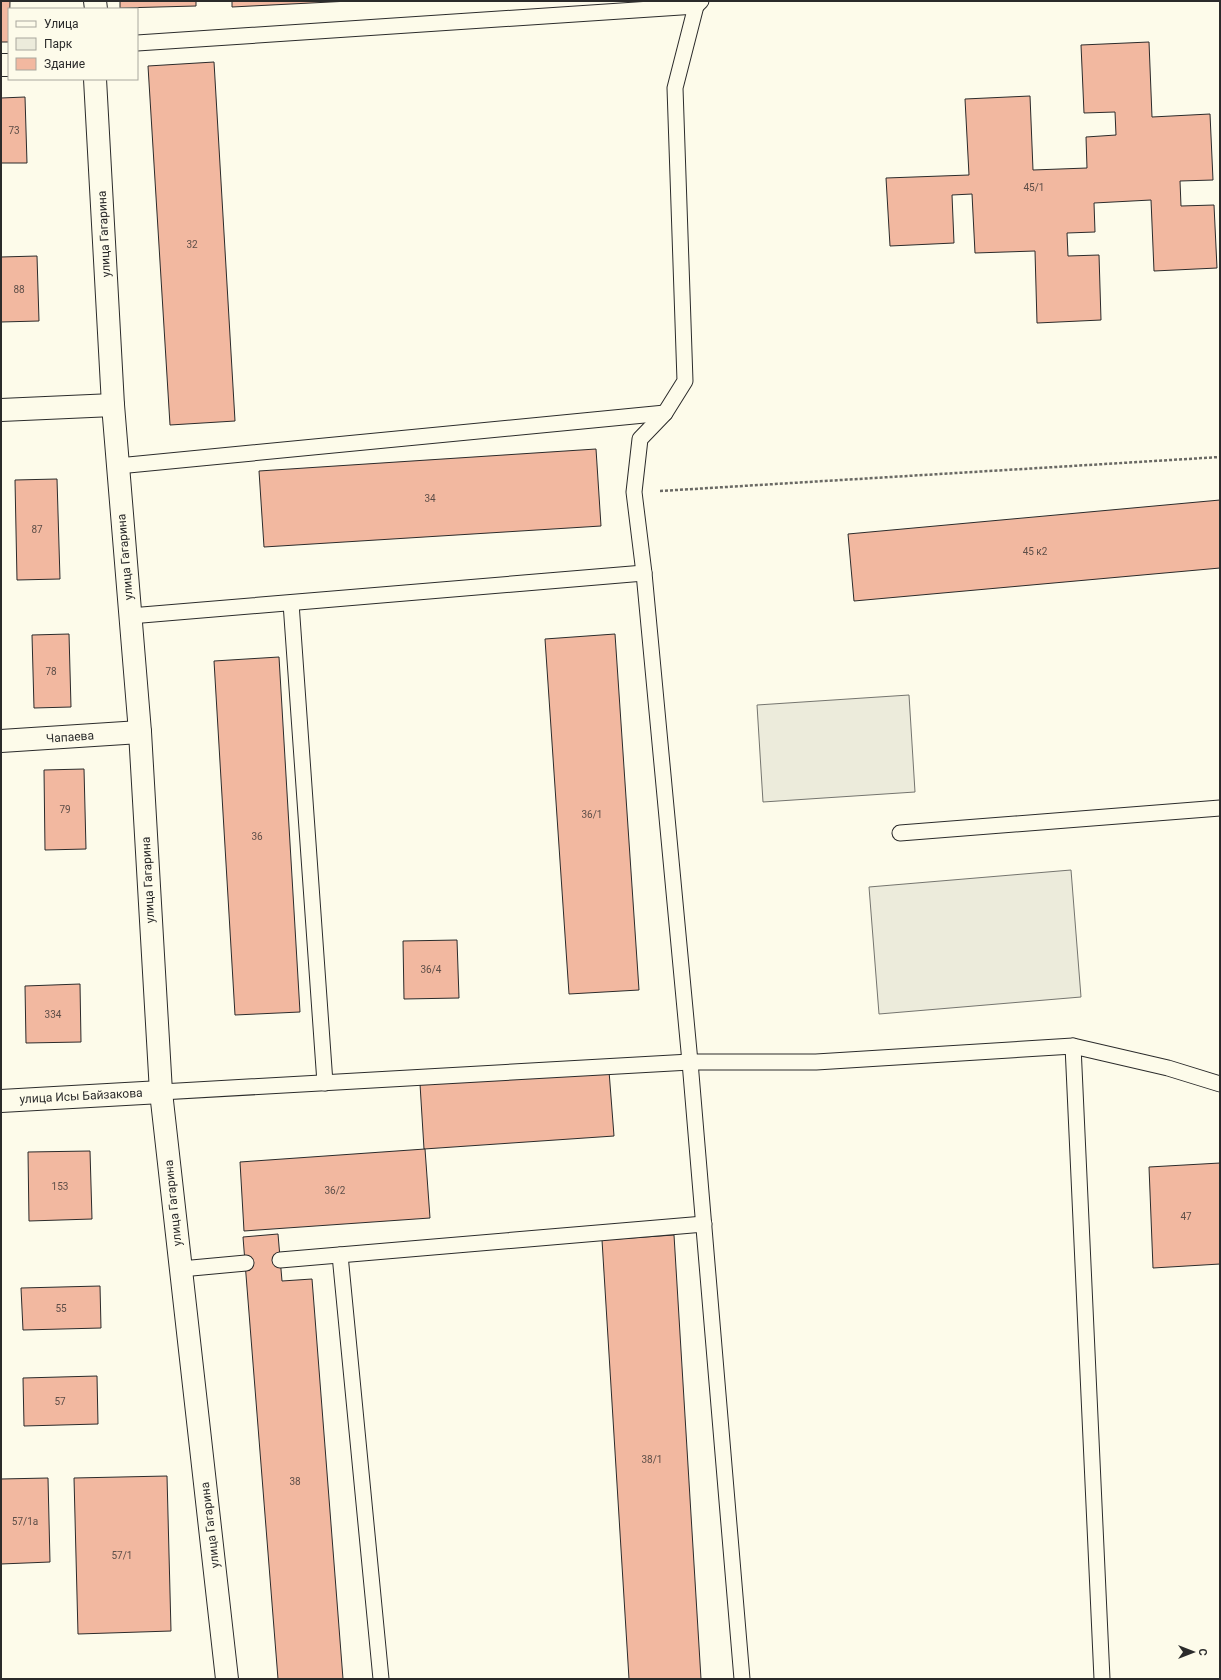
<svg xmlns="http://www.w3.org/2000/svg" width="1221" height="1680" viewBox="0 0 1221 1680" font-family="Roboto,sans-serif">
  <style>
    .green { fill: #ecebdb; stroke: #74746e }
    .building { fill: #f2b8a0; stroke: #2b2b2b }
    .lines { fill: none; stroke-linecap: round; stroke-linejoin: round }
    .service-casing { stroke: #2b2b2b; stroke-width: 17 }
    .minor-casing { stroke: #2b2b2b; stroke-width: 24 }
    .tertiary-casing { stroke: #2b2b2b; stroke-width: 24 }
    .path { stroke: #6a6964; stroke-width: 2.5; stroke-dasharray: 3 2; stroke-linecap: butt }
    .service { stroke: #fdfbea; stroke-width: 15 }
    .minor { stroke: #fdfbea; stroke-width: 22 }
    .tertiary { stroke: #fdfbea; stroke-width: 22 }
    .labels { text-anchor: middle; stroke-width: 3; stroke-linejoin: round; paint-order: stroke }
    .number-label { font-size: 10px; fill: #5d4e48 }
    .street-label { font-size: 12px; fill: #2b2b2b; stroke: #fdfbea }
  </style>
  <rect width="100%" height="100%" fill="#fdfbea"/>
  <!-- green -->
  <g class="green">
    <path d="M909,695L915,792L763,802L757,705Z"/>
    <path d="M1071,870L1081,997L879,1014L869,887Z"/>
  </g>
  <!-- building -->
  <g class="building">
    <path d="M1,1H10L9,42H1Z"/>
    <path d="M120,1H196V6L120,8Z"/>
    <path d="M232,1H350L232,7Z"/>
    <path d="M1149,42L1152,117L1210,114L1213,180L1180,181L1181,206L1214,205L1217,268L1154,271L1151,200L1094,203L1095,232L1067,233L1068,256L1099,255L1101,320L1037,323L1035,251L975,253L972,194L952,195L954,243L890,246L886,178L969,175L965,99L1030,96L1033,170L1087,168L1086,137L1116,135L1115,112L1084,113L1081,45Z"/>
    <path d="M214,62L235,421L170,425L148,66Z"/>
    <path d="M25,97L27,163H1V98Z"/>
    <path d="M37,256L39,321L1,322V257Z"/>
    <path d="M596,449L601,526L264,547L259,471Z"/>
    <path d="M57,479L60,579L17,580L15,480Z"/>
    <path d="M1220,500V568L854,601L848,534Z"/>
    <path d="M69,634L71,707L34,708L32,635Z"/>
    <path d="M615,634L639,990L569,994L545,639Z"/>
    <path d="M279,657L300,1012L235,1015L214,661Z"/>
    <path d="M84,769L86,849L45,850L44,770Z"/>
    <path d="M457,940L459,998L404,999L403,941Z"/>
    <path d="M80,984L81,1042L26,1043L25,986Z"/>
    <path d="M609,1071L614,1136L424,1149L420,1084Z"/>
    <path d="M425,1149L430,1218L244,1231L240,1162Z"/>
    <path d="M90,1151L92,1219L29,1221L28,1152Z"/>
    <path d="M1220,1163V1264L1153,1268L1149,1167Z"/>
    <path d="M278,1234L282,1281L312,1279L343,1679H278L243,1237Z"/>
    <path d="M674,1235L701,1679H629L602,1240Z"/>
    <path d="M100,1286L101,1328L23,1330L21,1288Z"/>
    <path d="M97,1376L98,1424L24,1426L23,1378Z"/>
    <path d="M167,1476L171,1631L78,1634L74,1478Z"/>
    <path d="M48,1478L50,1562L1,1564V1479Z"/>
  </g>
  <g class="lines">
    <!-- service casing -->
    <g class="service-casing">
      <g id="service">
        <path d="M695,1L696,6L675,88L685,381L665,413L640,439L634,492L644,573L690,1062L742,1679"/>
        <path d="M137,43L696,6L701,1"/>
        <path d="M118,466L665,413"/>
        <path d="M291,603L325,1083"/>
        <path d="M130,616L644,573"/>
        <path d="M900,833L1220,808"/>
        <path d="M1073,1046L1102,1679"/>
        <path d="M161,1092L690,1062H816L1073,1046L1168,1068L1220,1084"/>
        <path d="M340,1255L381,1679"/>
        <path d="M280,1260L704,1224"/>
        <path d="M181,1269L246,1263"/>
      </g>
    </g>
    <!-- minor casing -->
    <g class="minor-casing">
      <g id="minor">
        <path d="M1,65H9"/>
        <path d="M1,410L113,405"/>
        <path d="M1,741L140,732"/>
        <path d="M1,1101L161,1092"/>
      </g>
    </g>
    <!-- tertiary casing -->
    <g class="tertiary-casing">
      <g id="tertiary">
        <path d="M95,1L96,9"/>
        <path d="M95,79L113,405L140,732L161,1092L227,1679"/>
      </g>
    </g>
    <!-- path -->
    <path class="path" d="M660,491L1220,457"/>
    <!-- service -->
    <use href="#service" class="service"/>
    <!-- minor -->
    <use href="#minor" class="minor"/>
    <!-- tertiary -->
    <use href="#tertiary" class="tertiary"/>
  </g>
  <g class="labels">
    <!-- number labels -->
    <g class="number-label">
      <text x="14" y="134">73</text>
      <text x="1034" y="191">45/1</text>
      <text x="192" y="248">32</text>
      <text x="19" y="293">88</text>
      <text x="430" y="502">34</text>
      <text x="37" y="533">87</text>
      <text x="1035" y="555">45 к2</text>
      <text x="51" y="675">78</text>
      <text x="65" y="813">79</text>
      <text x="592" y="818">36/1</text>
      <text x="257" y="840">36</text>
      <text x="431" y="973">36/4</text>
      <text x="53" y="1018">334</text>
      <text x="60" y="1190">153</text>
      <text x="335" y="1194">36/2</text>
      <text x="1186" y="1220">47</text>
      <text x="61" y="1312">55</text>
      <text x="60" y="1405">57</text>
      <text x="652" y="1463">38/1</text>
      <text x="295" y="1485">38</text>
      <text x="25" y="1525">57/1а</text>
      <text x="122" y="1559">57/1</text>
    </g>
    <!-- street labels -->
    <g class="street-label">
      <text transform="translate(104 234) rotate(-93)" y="4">улица Гагарина</text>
      <text transform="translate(125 557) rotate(-95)" y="4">улица Гагарина</text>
      <text transform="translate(70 737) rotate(-4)" y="4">Чапаева</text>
      <text transform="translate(148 880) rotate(-93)" y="4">улица Гагарина</text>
      <text transform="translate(81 1096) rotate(-3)" y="4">улица Исы Байзакова</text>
      <text transform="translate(173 1203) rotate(-96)" y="4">улица Гагарина</text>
      <text transform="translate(210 1525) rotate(-97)" y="4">улица Гагарина</text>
    </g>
  </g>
  <!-- border -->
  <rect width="1221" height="1680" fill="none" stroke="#2b2b2b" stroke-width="4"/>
  <!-- legend -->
  <rect x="8" y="8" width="130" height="72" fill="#fdfbea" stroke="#a9a89e"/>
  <rect x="16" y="21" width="20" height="6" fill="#fdfbea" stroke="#a9a89e"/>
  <text x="44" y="28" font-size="12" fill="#2b2b2b">Улица</text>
  <rect x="16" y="38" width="20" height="12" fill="#ecebdb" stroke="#a9a89e"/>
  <text x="44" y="48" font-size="12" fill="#2b2b2b">Парк</text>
  <rect x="16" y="58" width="20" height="12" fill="#f2b8a0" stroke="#a9a89e"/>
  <text x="44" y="68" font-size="12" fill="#2b2b2b">Здание</text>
  <!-- north arrow -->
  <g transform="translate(1193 1652) rotate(90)" stroke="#fdfbea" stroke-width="3" paint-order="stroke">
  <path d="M0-3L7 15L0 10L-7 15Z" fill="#2b2b2b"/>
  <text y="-6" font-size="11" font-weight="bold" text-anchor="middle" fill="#2b2b2b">С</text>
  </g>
</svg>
